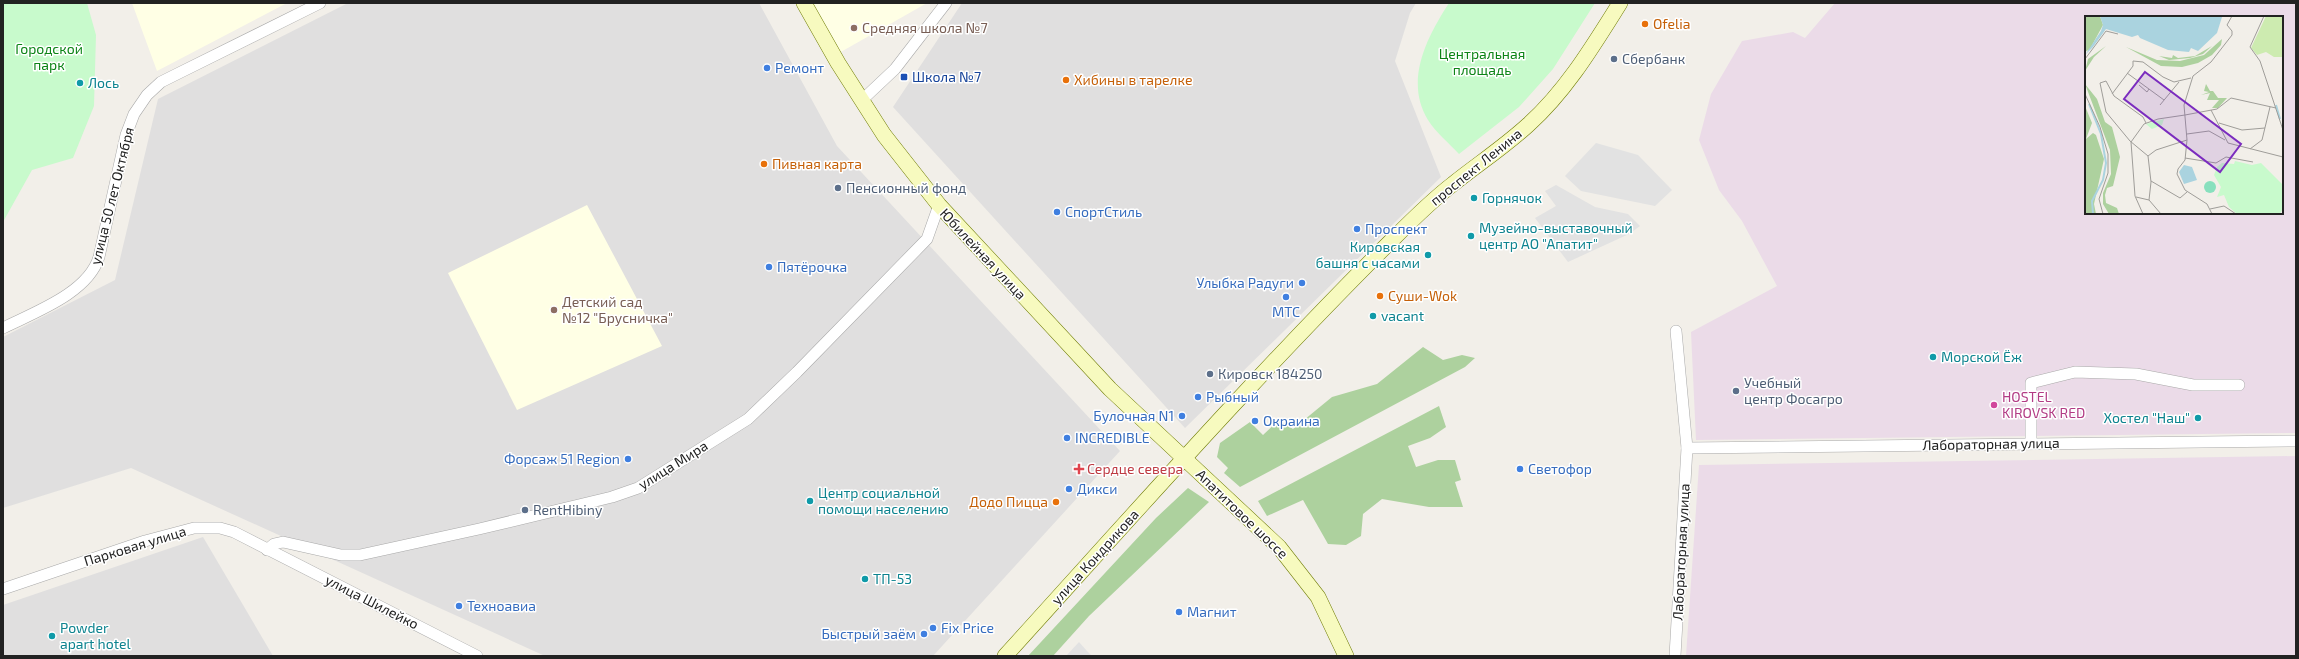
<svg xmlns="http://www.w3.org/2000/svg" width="2299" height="659" viewBox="0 0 2299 659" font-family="'Exo 2',sans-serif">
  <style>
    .residential { fill: #e0dfdf }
    .industrial { fill: #ebdbe8; fill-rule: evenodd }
    .education { fill: #ffffe5 }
    .forest { fill: #add19e }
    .park { fill: #c8facc }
    .parking { fill: #e2e2e2 }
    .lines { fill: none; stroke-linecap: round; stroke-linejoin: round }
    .street-casing { stroke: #a9a9a9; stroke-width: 12 }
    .secondary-casing { stroke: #707d05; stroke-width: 16 }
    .street { stroke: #fff; stroke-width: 11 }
    .secondary { stroke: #f7fabf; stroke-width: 15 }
    .food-dot { fill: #e8710a; stroke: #fff; stroke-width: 1.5 }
    .education-dot { fill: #8d6e63; stroke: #fff; stroke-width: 1.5 }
    .service-dot { fill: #5c6f8a; stroke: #fff; stroke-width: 1.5 }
    .shop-dot { fill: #3f7fe0; stroke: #fff; stroke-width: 1.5 }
    .transit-dot { fill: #1a4fb4; stroke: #fff; stroke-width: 1.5 }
    .culture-dot { fill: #0f9aa8; stroke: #fff; stroke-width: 1.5 }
    .hotel-dot { fill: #d1479c; stroke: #fff; stroke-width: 1.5 }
    .health-dot { fill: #e0444e; stroke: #fff; stroke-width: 1.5 }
    .labels { text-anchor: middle; stroke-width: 3; stroke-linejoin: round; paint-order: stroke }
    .food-label { font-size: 14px; fill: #c56008; stroke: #fff; text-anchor: start }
    .education-label { font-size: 14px; fill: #785e54; stroke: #fff; text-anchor: start }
    .park-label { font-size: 14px; fill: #0c8416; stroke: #fff }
    .service-label { font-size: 14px; fill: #4e5e75; stroke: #fff; text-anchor: start }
    .shop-label { font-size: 14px; fill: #366cbe; stroke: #fff; text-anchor: start }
    .transit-label { font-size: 14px; fill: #164399; stroke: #fff; text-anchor: start }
    .culture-label { font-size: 14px; fill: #0d838f; stroke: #fff; text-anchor: start }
    .street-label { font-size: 14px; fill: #222; stroke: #fff }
    .hotel-label { font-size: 14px; fill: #b23c85; stroke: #fff; text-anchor: start }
    .health-label { font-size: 14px; fill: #be3a42; stroke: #fff; text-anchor: start }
    .inset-river { fill: none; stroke: #aad3df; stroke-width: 2 }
    .inset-road { fill: none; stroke: #9f9d99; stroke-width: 1 }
    .view { fill: #7b2cbf; fill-opacity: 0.15; stroke: #7b2cbf; stroke-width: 2 }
    .inset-edge { fill: none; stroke: #222; stroke-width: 2 }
  </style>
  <rect width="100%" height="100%" fill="#f2efe9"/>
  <!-- residential -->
  <g class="residential">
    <path d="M348,3H759L837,146L1120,451L933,656H545L131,468L3,508V337L115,280L158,99Z"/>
    <path d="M962,3H1416L1410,13L1395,61L1441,177L1185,428L893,107Z"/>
    <path d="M203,537L273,656H3V605Z"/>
  </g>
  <!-- industrial -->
  <g class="industrial">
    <path d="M1835,3H2296V433L1696,440L1691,332L1777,286L1742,221L1719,190L1699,140L1711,94L1742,41L1793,32L1805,38ZM2086,17H2282V213H2086Z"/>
    <path d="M2296,456V656H1686L1699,465Z"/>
  </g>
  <!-- education -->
  <g class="education">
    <path d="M132,3H287L157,71Z"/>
    <path d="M813,3H927L839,53Z"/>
    <path d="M587,205L662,346L517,410L448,273Z"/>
  </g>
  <!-- forest -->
  <g class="forest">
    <path d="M1423,347L1443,360L1462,355L1475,358L1465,367L1240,487L1224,473L1228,468L1217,457L1220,443L1250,422L1263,435L1279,420L1293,429L1332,397L1377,384Z"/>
    <path d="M1439,406L1446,427L1430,438L1408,446L1416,467L1438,460H1455L1461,480L1455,482L1463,507H1429L1382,499L1363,514L1361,536L1346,545L1328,544L1303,500L1267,516L1258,501Z"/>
    <path d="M1188,488L1209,502L1089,616L1053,656H1028L1156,518Z"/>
  </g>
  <!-- park -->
  <g class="park">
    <path d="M3,3H87L96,35L94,106L73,158L32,170L3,222Z"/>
    <path d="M1449,3H1595L1553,69L1519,107L1459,154C1449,143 1436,133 1428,120C1404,81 1427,37 1449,3Z"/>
  </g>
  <!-- parking -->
  <g class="parking">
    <path d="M1596,143L1638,155L1672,190L1655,206L1581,191L1565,176Z"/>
    <path d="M1556,185L1595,207L1628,214L1640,226L1629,234L1568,262L1535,218L1556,206L1545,191Z"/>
    <path d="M1079,642L1087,651L1092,656H1066Z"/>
  </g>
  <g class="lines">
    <!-- street casing -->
    <g class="street-casing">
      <g id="street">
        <path d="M861,101L895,69L946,3"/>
        <path d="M3,328C35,312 88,293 99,257L126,135L134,114L147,95L161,82L175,75L320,3"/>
        <path d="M2031,444V383L2075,372L2136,374L2193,385H2239"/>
        <path d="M1687,448L2296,441"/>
        <path d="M267,550L274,544L283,542L341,555H360L479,529L612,497L638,488L748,419L797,372L927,239L939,205"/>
        <path d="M3,589L145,541L194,528H220L234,532L477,656"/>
        <path d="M1675,656L1687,448L1676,331"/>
      </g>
    </g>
    <!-- secondary casing -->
    <g class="secondary-casing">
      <g id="secondary">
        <path d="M804,3L838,63L884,135L939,205L1110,389L1279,547L1318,597L1346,656"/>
        <path d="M1005,656C1133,515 1258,373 1393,239C1412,220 1432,200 1453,184C1478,164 1504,147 1528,125C1566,91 1593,46 1620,3"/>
      </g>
    </g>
    <!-- street -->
    <use href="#street" class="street"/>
    <!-- secondary -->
    <use href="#secondary" class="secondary"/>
  </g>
  <!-- markers -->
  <g class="food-dot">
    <circle cx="1645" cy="24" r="4"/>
    <circle cx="1066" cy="80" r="4"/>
    <circle cx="764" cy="164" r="4"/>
    <circle cx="1380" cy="296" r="4"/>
    <circle cx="1056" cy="502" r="4"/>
  </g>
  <g class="education-dot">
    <circle cx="854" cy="28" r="4"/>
    <circle cx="554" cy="310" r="4"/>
  </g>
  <g class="service-dot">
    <circle cx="1614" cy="59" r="4"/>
    <circle cx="838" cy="188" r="4"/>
    <circle cx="1210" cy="374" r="4"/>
    <circle cx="1736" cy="391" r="4"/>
    <circle cx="525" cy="510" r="4"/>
  </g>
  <g class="shop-dot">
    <circle cx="767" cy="68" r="4"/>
    <circle cx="1057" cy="212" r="4"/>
    <circle cx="1357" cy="229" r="4"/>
    <circle cx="769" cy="267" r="4"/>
    <circle cx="1302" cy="283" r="4"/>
    <circle cx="1286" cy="297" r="4"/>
    <circle cx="1198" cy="397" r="4"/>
    <circle cx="1182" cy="416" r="4"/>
    <circle cx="1255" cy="421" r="4"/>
    <circle cx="1067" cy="438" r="4"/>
    <circle cx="628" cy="459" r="4"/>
    <circle cx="1520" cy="469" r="4"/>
    <circle cx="1069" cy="489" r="4"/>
    <circle cx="459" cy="606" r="4"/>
    <circle cx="1179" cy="612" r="4"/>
    <circle cx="933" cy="628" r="4"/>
    <circle cx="924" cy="634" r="4"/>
  </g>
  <rect class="transit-dot" x="900" y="73" width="8" height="8" rx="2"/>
  <g class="culture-dot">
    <circle cx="80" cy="83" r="4"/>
    <circle cx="1474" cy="198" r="4"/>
    <circle cx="1471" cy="236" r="4"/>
    <circle cx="1428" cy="255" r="4"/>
    <circle cx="1373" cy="316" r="4"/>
    <circle cx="1933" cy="357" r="4"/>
    <circle cx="2198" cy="418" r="4"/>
    <circle cx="810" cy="501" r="4"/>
    <circle cx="865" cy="579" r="4"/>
    <circle cx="52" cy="636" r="4"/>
  </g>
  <circle class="hotel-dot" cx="1994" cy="405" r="4"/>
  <path class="health-dot" d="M1077 463h4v4h4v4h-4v4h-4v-4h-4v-4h4z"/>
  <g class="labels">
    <!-- food labels -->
    <g class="food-label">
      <text x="1653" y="29">Ofelia</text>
      <text x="1074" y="85">Хибины в тарелке</text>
      <text x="772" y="169">Пивная карта</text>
      <text x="1388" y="301">Суши-Wok</text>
      <text x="1048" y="507" text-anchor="end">Додо Пицца</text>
    </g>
    <!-- education labels -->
    <g class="education-label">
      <text x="862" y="33">Средняя школа №7</text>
      <text x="562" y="307">Детский сад<tspan x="562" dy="16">№12 "Брусничка"</tspan></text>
    </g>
    <!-- park labels -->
    <g class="park-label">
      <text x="49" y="54">Городской<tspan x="49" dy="16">парк</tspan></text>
      <text x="1482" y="59">Центральная<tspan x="1482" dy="16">площадь</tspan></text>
    </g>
    <!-- service labels -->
    <g class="service-label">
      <text x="1622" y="64">Сбербанк</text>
      <text x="846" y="193">Пенсионный фонд</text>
      <text x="1218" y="379">Кировск 184250</text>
      <text x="1744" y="388">Учебный<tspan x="1744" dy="16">центр Фосагро</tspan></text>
      <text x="533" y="515">RentHibiny</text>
    </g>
    <!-- shop labels -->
    <g class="shop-label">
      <text x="775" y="73">Ремонт</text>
      <text x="1065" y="217">СпортСтиль</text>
      <text x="1365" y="234">Проспект</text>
      <text x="777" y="272">Пятёрочка</text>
      <text x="1294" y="288" text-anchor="end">Улыбка Радуги</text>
      <text x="1286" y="317" text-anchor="middle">МТС</text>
      <text x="1206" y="402">Рыбный</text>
      <text x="1174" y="421" text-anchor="end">Булочная N1</text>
      <text x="1263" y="426">Окраина</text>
      <text x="1075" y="443">INCREDIBLE</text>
      <text x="620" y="464" text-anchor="end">Форсаж 51 Region</text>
      <text x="1528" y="474">Светофор</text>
      <text x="1077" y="494">Дикси</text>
      <text x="467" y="611">Техноавиа</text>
      <text x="1187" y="617">Магнит</text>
      <text x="941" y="633">Fix Price</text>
      <text x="916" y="639" text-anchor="end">Быстрый заём</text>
    </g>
    <!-- transit labels -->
    <g class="transit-label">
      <text x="912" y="82">Школа №7</text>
    </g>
    <!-- culture labels -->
    <g class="culture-label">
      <text x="88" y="88">Лось</text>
      <text x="1482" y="203">Горнячок</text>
      <text x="1479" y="233">Музейно-выставочный<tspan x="1479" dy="16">центр АО "Апатит"</tspan></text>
      <text x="1420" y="252" text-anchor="end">Кировская<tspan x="1420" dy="16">башня с часами</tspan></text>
      <text x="1381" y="321">vacant</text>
      <text x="1941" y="362">Морской Ёж</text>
      <text x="2190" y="423" text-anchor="end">Хостел "Наш"</text>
      <text x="818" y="498">Центр социальной<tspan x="818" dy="16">помощи населению</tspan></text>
      <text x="873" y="584">ТП-53</text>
      <text x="60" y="633">Powder<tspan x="60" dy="16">apart hotel</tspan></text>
    </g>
    <!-- street labels -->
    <g class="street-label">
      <text transform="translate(1476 167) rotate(-39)" y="5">проспект Ленина</text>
      <text transform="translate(112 196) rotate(-76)" y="5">улица 50 лет Октября</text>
      <text transform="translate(983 254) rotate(47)" y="5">Юбилейная улица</text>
      <text transform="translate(1991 444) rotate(-1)" y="5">Лабораторная улица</text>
      <text transform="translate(673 465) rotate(-32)" y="5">улица Мира</text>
      <text transform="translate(1242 514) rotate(44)" y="5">Апатитовое шоссе</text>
      <text transform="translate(135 546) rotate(-17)" y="5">Парковая улица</text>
      <text transform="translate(1681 552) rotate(-87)" y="5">Лабораторная улица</text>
      <text transform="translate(1095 557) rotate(-48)" y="5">улица Кондрикова</text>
      <text transform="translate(372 602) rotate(27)" y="5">улица Шилейко</text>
    </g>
    <!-- hotel labels -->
    <g class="hotel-label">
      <text x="2002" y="402">HOSTEL<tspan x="2002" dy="16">KIROVSK RED</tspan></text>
    </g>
    <!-- health labels -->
    <g class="health-label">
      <text x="1087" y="474">Сердце севера</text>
    </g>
  </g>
  <!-- overview -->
  <g transform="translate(2085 16)">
    <rect width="198" height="198" fill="#f2efe9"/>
    <path d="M181,0H198V41H189L181,36L172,39L166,32Z" fill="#cdebb0"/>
    <path d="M0,0H15L18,9L5,33L0,36ZM137,23L136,29L127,39L113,47L97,51L76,50L41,31L72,44L95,45L119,39ZM21,30L9,41L0,55L3,43ZM127,30L118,38L105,42L84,44L74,40L87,42L88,39L93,42L110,40ZM0,68L12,83L20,106L27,111L35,141L28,170L22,172L20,179L21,187L32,192L34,198H24L18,188V177L26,158L25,134ZM121,68L125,75H128L133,82H142L133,92H127L134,84H122L125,77L116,79L124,76L119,75ZM0,90L7,107L1,123L8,117L11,119L19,143L9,188L11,198H0Z" fill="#add19e"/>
    <path d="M79,103L77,109L67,113L61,108ZM150,145L167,149L176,147L198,169V192L195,198H152L144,191L139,179L132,181L136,171L129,159L132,151L137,147L149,148Z" fill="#c8facc"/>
    <path d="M119 171a6 6 0 1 1 12 0a6 6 0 1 1-12 0Z" fill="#88e0be"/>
    <path d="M15,0H142L137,1L132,17L113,35L106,32L104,36L83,34L55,22L53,19L47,21L21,13L8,31L0,39L16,15L18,9ZM99,149L107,151L112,164L99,168L94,156Z" fill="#aad3df"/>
    <path class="inset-river" d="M4,88L16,118L21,147L18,164L7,185L8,198M191,89L195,103"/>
    <path class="inset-road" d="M179,0L165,31L175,45L198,114M0,43L21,15L33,18M42,57L79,84M54,69L62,76L64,73M0,78L15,111L23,138V157L14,183L18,198M27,78L48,50V45L58,46L78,61L89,66L106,62M75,89L94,66M126,94L143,127L198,141M100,99L132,93L146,82L191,92M134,107L157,114L180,112M102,118L124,115L140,124M165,133L177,124L185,91M63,140L71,134L102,124M100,142L131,147L141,141L168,146M66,165L95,182L102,176M51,181L64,184L66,166L63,140L45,125L21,96L15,67L21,65L29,80L58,101L61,107M64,184L76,198M125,193L139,190L151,198M58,198L50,180L46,126L59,108L73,103L100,99M127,198L122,188L100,174L92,158L93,153L100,144L102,124L99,89L108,60L126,46L147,19V15L142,9L147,0"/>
    <path class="view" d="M60,56L156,128L135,156L39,83Z"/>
    <rect width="198" height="198" class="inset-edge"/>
  </g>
  <!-- border -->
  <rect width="2299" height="659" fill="none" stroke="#222222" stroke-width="8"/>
</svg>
